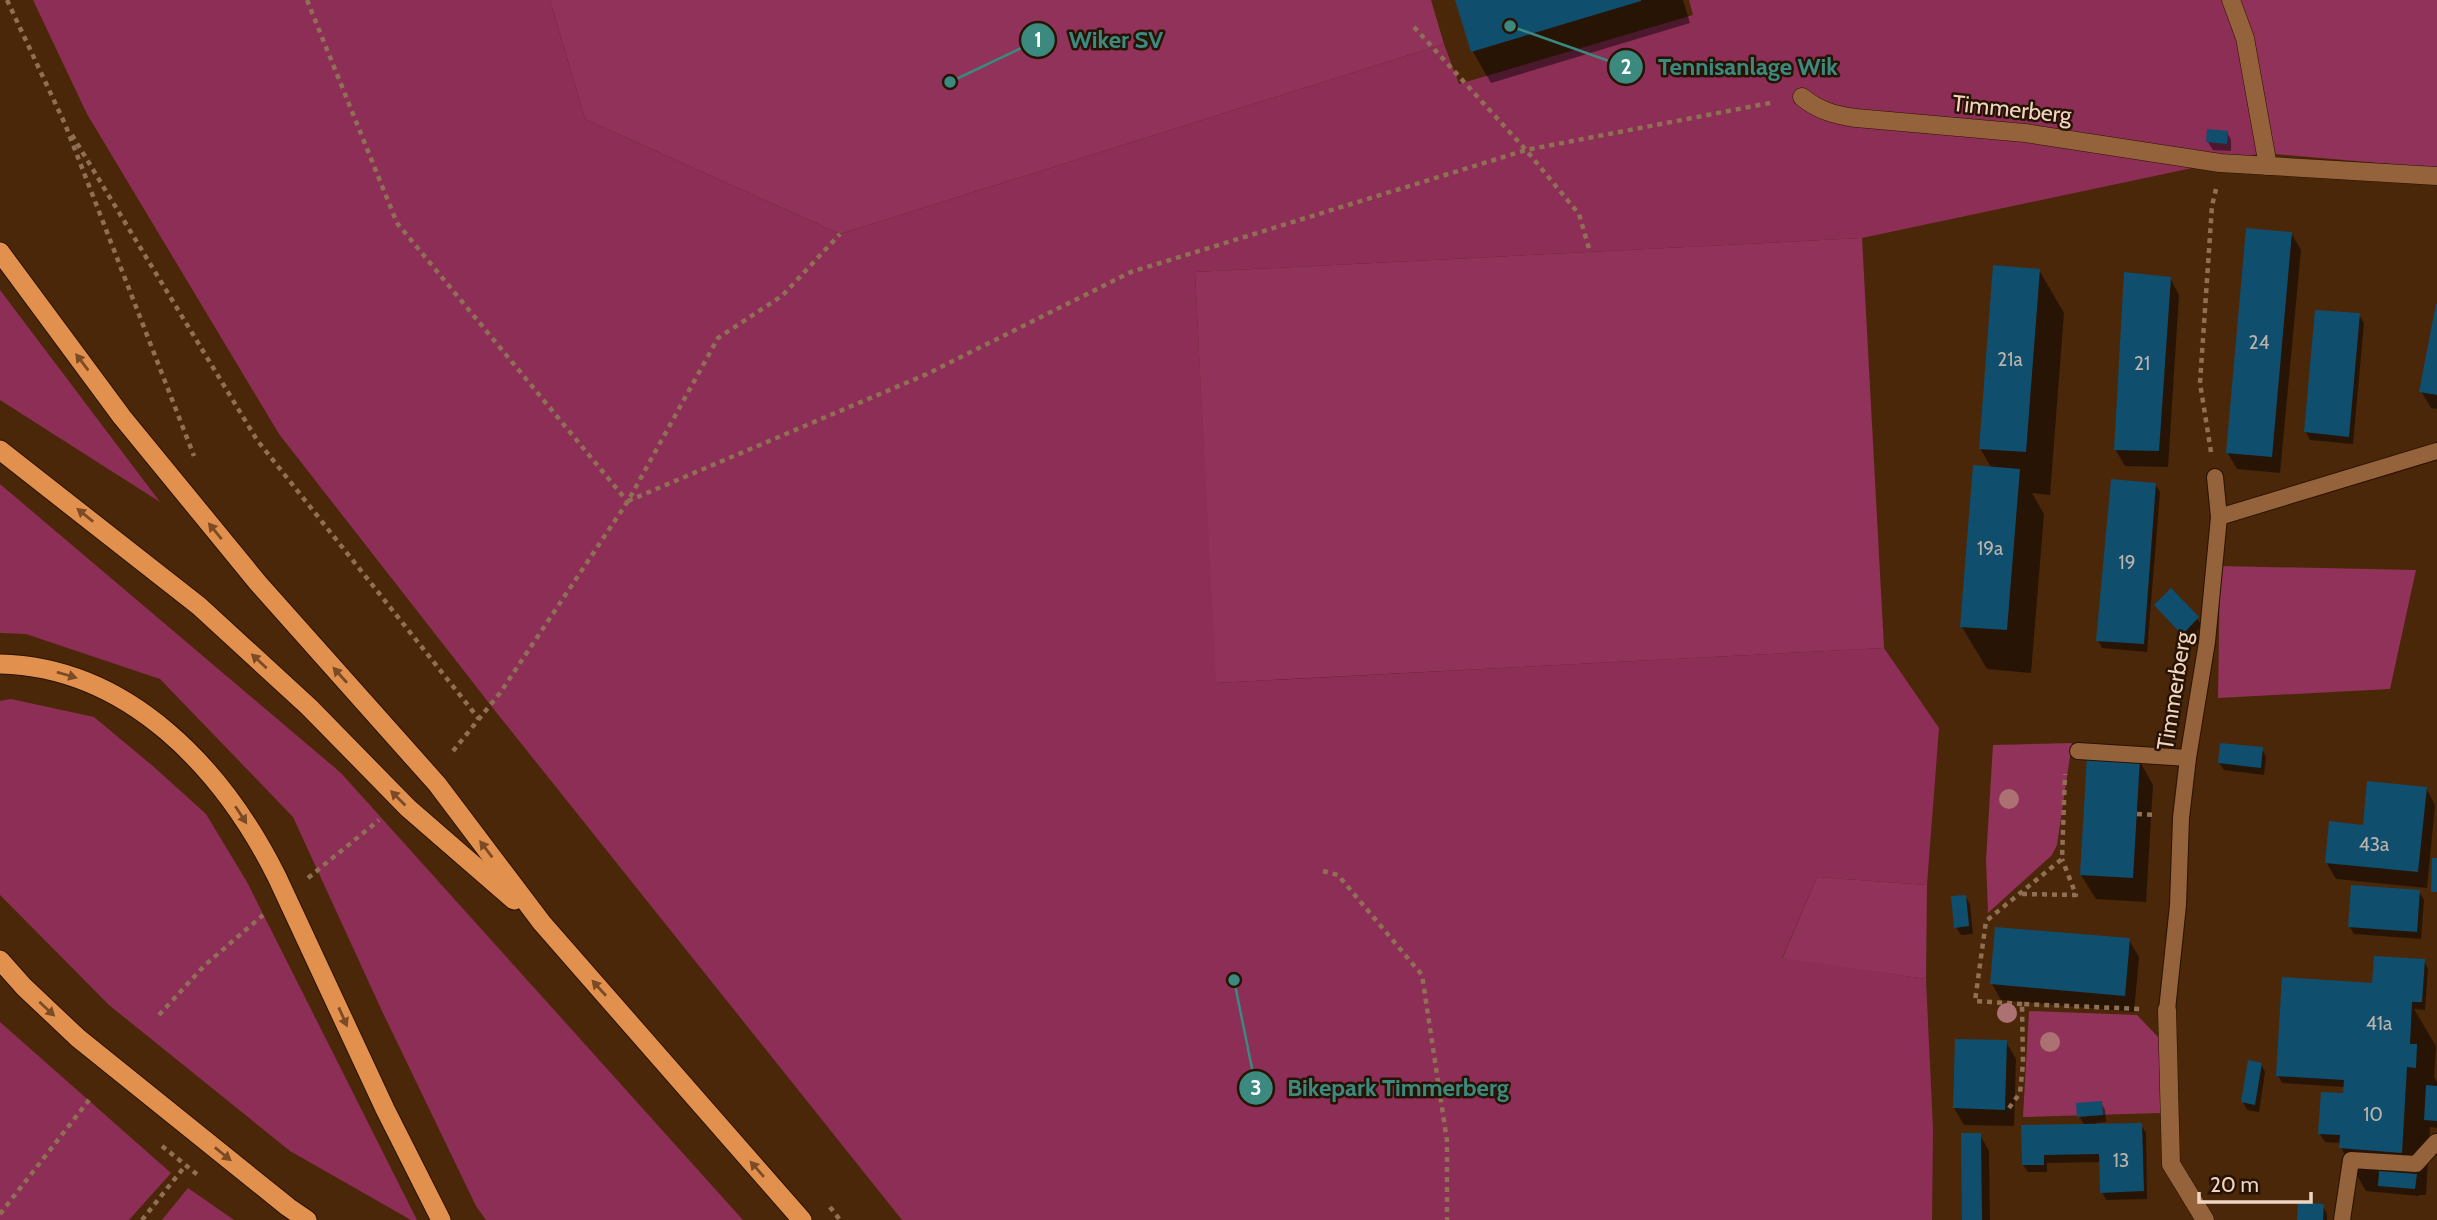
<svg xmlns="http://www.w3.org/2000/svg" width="2437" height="1220" viewBox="0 0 2437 1220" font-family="Cabin,sans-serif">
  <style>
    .green { fill: #903259 }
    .forest { fill: #8d2e56 }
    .shadow { fill: #0007 }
    .building { fill: #104e6e }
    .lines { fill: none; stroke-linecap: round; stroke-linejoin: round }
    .service-casing { stroke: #2a1200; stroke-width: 18 }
    .minor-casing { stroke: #2a1200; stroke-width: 19 }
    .trunk-casing { stroke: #2a1200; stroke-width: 21 }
    .path { stroke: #907055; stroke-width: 4.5; stroke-dasharray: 5 5; stroke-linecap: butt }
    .service { stroke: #94623b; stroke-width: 16 }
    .minor { stroke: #94623b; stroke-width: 18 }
    .trunk { stroke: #e2904e; stroke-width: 19 }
    .tree { fill: #ac7172 }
    .oneway { fill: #7b4b25 }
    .labels { text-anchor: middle; stroke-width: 5; stroke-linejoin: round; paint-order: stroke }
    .number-label { font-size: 19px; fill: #bab3ac }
    .street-label { font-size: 23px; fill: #f2d5c1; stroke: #271304 }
    .leader { fill: none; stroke: #3c897f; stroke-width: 2.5 }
    .callout-dot { fill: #3c897f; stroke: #271304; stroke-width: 2.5 }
    .mark-label { font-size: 21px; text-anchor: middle; font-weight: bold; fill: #fff }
    .callout-label { font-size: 24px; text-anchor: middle; font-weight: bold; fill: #3c897f; stroke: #271304; stroke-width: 5; stroke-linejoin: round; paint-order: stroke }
  </style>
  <rect width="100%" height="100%" fill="#4a2708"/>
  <!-- green -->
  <g class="green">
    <path d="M550,0H1431L1444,44L840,234L585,119Z"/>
    <path d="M2226,0H2437V168L2263,153Z"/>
    <path d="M1862,238L1884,648L1215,683L1195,272Z"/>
    <path d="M2220,566L2416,570L2390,689L2218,698Z"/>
    <path d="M2072,743L2057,845L2052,855L1988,913L1986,860L1993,745Z"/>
    <path d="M1817,877L1927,885L1926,979L1782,959Z"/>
    <path d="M2029,1011L2137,1015L2161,1040L2162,1113L2023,1117Z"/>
  </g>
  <!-- forest -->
  <g class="forest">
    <path d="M33,0H550L585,119L840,234L1444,44L1459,84L1693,15L1689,0H2226L2235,24L2263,153L1862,238L1195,272L1216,683L1884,648L1939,728L1927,885L1817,877L1782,958L1926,979L1933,1129L1932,1220H902L496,712L279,434L87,114Z"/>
    <path d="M0,290L160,502L0,400Z"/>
    <path d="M0,484L341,773L743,1220H486L476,1206L382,1011L293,817L160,679L26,634L0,633Z"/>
    <path d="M11,699L94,717L154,767L206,814L247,882L417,1220H411L290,1151L109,1005L0,895V701Z"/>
    <path d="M0,1022L171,1173L129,1220H0Z"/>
    <path d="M188,1188L234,1220H162Z"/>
  </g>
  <!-- shadow -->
  <g class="shadow">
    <path d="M1457,0H1683L1690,23L1491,83L1473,52Z"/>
    <path d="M2227,132L2231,140V151L2213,150L2208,142Z"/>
    <path d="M2291,233L2301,250L2280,473L2237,469L2227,452Z"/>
    <path d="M2039,270L2064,313L2050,495L2032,493L2044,514L2031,673L1987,669L1962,627L1992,469L1980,448Z"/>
    <path d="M2170,278L2179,295L2168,467L2125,466L2115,449Z"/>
    <path d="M2437,307V409L2431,408L2421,391Z"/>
    <path d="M2359,315L2364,323L2353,444L2310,440L2306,432Z"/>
    <path d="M2155,484L2160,492L2147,652L2102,648L2098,640Z"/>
    <path d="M2156,606L2197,618L2202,626L2187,641Z"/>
    <path d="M2262,749L2266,757L2264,775L2224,770L2219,763Z"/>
    <path d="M2139,760L2153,785L2146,902L2096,899L2081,875Z"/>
    <path d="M2426,788L2435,805L2427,888L2336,879L2326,862L2365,827Z"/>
    <path d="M2419,892L2424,900L2421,939L2354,934L2350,927Z"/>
    <path d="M1965,896L1970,904L1973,934L1961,935L1956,927Z"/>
    <path d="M2129,940L2139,957L2134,1012L2001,1000L1992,984Z"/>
    <path d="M2424,961L2428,969L2425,1010L2414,1009L2436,1046L2434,1077L2437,1082V1128L2430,1127L2426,1195H2419V1196L2366,1191L2341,1148V1143L2325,1142L2320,1134L2344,1095L2345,1087L2282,1083L2278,1075L2374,985Z"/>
    <path d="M2006,1042L2016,1059L2014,1126L1964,1125L1954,1108Z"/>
    <path d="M2261,1064L2265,1072L2259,1112L2247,1110L2243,1102Z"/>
    <path d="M2101,1102L2105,1110L2106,1122L2096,1123V1126L2141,1125L2146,1133L2147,1199L2106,1200L2102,1192L2101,1162L2047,1163V1172H2028L2023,1165L2085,1126L2079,1116Z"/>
    <path d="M1980,1135L1989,1151L1990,1220H1963Z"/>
    <path d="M2323,1206L2327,1214V1220H2298Z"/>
  </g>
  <!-- building -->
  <g class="building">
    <path d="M1455,0H1641V1L1471,52Z"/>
    <path d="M2207,129L2228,131L2227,144L2206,142Z"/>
    <path d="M2246,228L2292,232L2272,457L2226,453Z"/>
    <path d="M1993,265L2040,269L2026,452L1979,449Z"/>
    <path d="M2124,272L2171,277L2159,451L2114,450Z"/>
    <path d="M2436,304H2437V395L2419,392Z"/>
    <path d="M2315,310L2360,313L2349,437L2304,432Z"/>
    <path d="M1973,465L2020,469L2007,630L1960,627Z"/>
    <path d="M2111,479L2156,483L2144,644L2096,641Z"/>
    <path d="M2171,588L2199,617L2182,635L2154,605Z"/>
    <path d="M2220,743L2263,747L2261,768L2218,763Z"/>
    <path d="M2087,755L2140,758L2133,878L2080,875Z"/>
    <path d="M2367,781L2427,787L2418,872L2325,863L2329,821L2363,825Z"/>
    <path d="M2432,858H2437V892H2431Z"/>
    <path d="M2351,885L2420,890L2417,932L2348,927Z"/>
    <path d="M1966,895L1969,926L1954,928L1951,896Z"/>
    <path d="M1995,927L2130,938L2125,996L1990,984Z"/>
    <path d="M2374,956L2425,959L2422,1002H2412L2410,1044H2417L2416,1068L2407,1067L2402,1153L2339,1148L2340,1135L2318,1134L2321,1092L2343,1093L2344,1080L2276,1076L2282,977L2372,983Z"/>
    <path d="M1955,1039L2007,1040L2005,1110L1953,1108Z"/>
    <path d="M2248,1060L2262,1063L2255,1105L2241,1102Z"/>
    <path d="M2426,1085L2437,1086V1121L2424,1120Z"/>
    <path d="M2102,1101L2103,1115L2077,1117L2076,1103Z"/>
    <path d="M2142,1123L2144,1191L2100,1193L2099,1154L2044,1155V1165H2022L2021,1125Z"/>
    <path d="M1961,1133H1981L1982,1220H1962Z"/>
    <path d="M2379,1171L2417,1174L2415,1189L2378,1186Z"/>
    <path d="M2298,1202L2324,1204L2323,1220H2297Z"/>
  </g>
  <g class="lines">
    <!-- service casing -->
    <g class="service-casing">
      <g id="service">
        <path d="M2219,517L2437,451"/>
        <path d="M2078,751L2188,758"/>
        <path d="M2167,1010L2178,905L2181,818L2188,758L2207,642L2219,517L2215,477"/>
        <path d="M2342,1220L2351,1160L2416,1164L2436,1142"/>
      </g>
    </g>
    <!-- minor casing -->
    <g class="minor-casing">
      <g id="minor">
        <path d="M2231,0L2245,38L2268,166"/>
        <path d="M1802,97C1819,111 1835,115 1856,118L2025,133L2220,163L2437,176"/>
        <path d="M2167,1010L2171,1164L2205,1220"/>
      </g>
    </g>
    <!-- trunk casing -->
    <g class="trunk-casing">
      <g id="trunk">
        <path d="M0,252L122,417L258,583L437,784L542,923L802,1220"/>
        <path d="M0,450L199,606L309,707L408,808L514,900"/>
        <path d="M0,664C129,667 223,769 277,877L385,1109L441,1220"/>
        <path d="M0,960L24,987L78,1038L288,1207L307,1220"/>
      </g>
    </g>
    <!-- path -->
    <g class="path">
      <path d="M7,0L65,124L194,456"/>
      <path d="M307,0L397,223L627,501"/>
      <path d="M1414,27L1526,150L1579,214L1590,252"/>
      <path d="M72,135L257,440L479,719"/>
      <path d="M2211,452L2200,383L2212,206L2216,189"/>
      <path d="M628,501L927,374L1131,272L1526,150L1775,102"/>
      <path d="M453,751L500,693L628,501L718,338L782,296L840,234"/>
      <path d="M2137,814L2155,815"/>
      <path d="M1323,871L1338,875L1422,975L1447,1141V1220"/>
      <path d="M308,878L379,820"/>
      <path d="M2022,894L2076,895L2062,859"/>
      <path d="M2022,1004L1975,1001L1986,921L2062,859L2065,774"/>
      <path d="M159,1015L205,965L263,915"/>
      <path d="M2009,1108L2020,1093L2023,1063L2022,1004L2142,1009"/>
      <path d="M162,1146L199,1176"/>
      <path d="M830,1207L840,1220"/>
      <path d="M0,1214L89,1100"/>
      <path d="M142,1220L185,1166"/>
    </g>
    <!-- service -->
    <use href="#service" class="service"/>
    <!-- minor -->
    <use href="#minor" class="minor"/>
    <!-- trunk -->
    <use href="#trunk" class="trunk"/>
  </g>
  <!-- trees -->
  <g class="tree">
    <circle cx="2009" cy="799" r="10"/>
    <circle cx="2007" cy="1013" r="10"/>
    <circle cx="2050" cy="1042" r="10"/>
  </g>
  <!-- one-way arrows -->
  <defs><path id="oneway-solid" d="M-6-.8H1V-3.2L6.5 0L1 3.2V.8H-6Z" transform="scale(1.75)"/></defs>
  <g class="oneway">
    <use href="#oneway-solid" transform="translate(82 362) rotate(-127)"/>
    <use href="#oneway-solid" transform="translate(85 515) rotate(-141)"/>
    <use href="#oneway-solid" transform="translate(215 531) rotate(-129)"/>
    <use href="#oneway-solid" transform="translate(259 661) rotate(-137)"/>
    <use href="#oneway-solid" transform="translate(67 675) rotate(16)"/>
    <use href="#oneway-solid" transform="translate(340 675) rotate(-132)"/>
    <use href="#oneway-solid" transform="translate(398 798) rotate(-135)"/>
    <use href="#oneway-solid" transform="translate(241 815) rotate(57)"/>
    <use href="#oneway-solid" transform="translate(486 849) rotate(-127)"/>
    <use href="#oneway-solid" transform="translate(599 988) rotate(-132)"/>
    <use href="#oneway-solid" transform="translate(47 1009) rotate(43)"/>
    <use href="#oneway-solid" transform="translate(343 1017) rotate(66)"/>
    <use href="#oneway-solid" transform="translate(223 1154) rotate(39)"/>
    <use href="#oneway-solid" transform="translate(757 1169) rotate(-131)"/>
  </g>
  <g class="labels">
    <!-- number labels -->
    <g class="number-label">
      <text x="2259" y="349">24</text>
      <text x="2010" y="366">21a</text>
      <text x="2142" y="370">21</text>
      <text x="1990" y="555">19a</text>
      <text x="2127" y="569">19</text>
      <text x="2374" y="851">43a</text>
      <text x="2379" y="1030">41a</text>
      <text x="2373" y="1121">10</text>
      <text x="2121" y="1167">13</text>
    </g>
    <!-- street labels -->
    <g class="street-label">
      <text transform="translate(2012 109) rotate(6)" y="8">Timmerberg</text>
      <text transform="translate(2174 691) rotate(-81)" y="8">Timmerberg</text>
    </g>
  </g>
  <!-- callouts -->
  <path class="leader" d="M950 82L1038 40M1510 26L1626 67M1234 980L1256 1088"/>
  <g class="callout-dot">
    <circle cx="950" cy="82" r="7"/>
    <circle cx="1510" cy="26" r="7"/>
    <circle cx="1234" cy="980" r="7"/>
    <circle cx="1038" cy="40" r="18"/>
    <circle cx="1626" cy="67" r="18"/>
    <circle cx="1256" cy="1088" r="18"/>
  </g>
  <g class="mark-label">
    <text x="1038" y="47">1</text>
    <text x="1626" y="74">2</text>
    <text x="1256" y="1095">3</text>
  </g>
  <g class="callout-label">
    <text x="1116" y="48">Wiker SV</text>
    <text x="1748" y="75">Tennisanlage Wik</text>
    <text x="1398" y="1096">Bikepark Timmerberg</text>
  </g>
  <!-- scale -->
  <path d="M2199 1192v10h112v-10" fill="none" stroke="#f2d5c1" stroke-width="3.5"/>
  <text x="2210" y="1192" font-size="21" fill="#f2d5c1" stroke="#271304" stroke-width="5" paint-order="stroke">20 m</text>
</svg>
